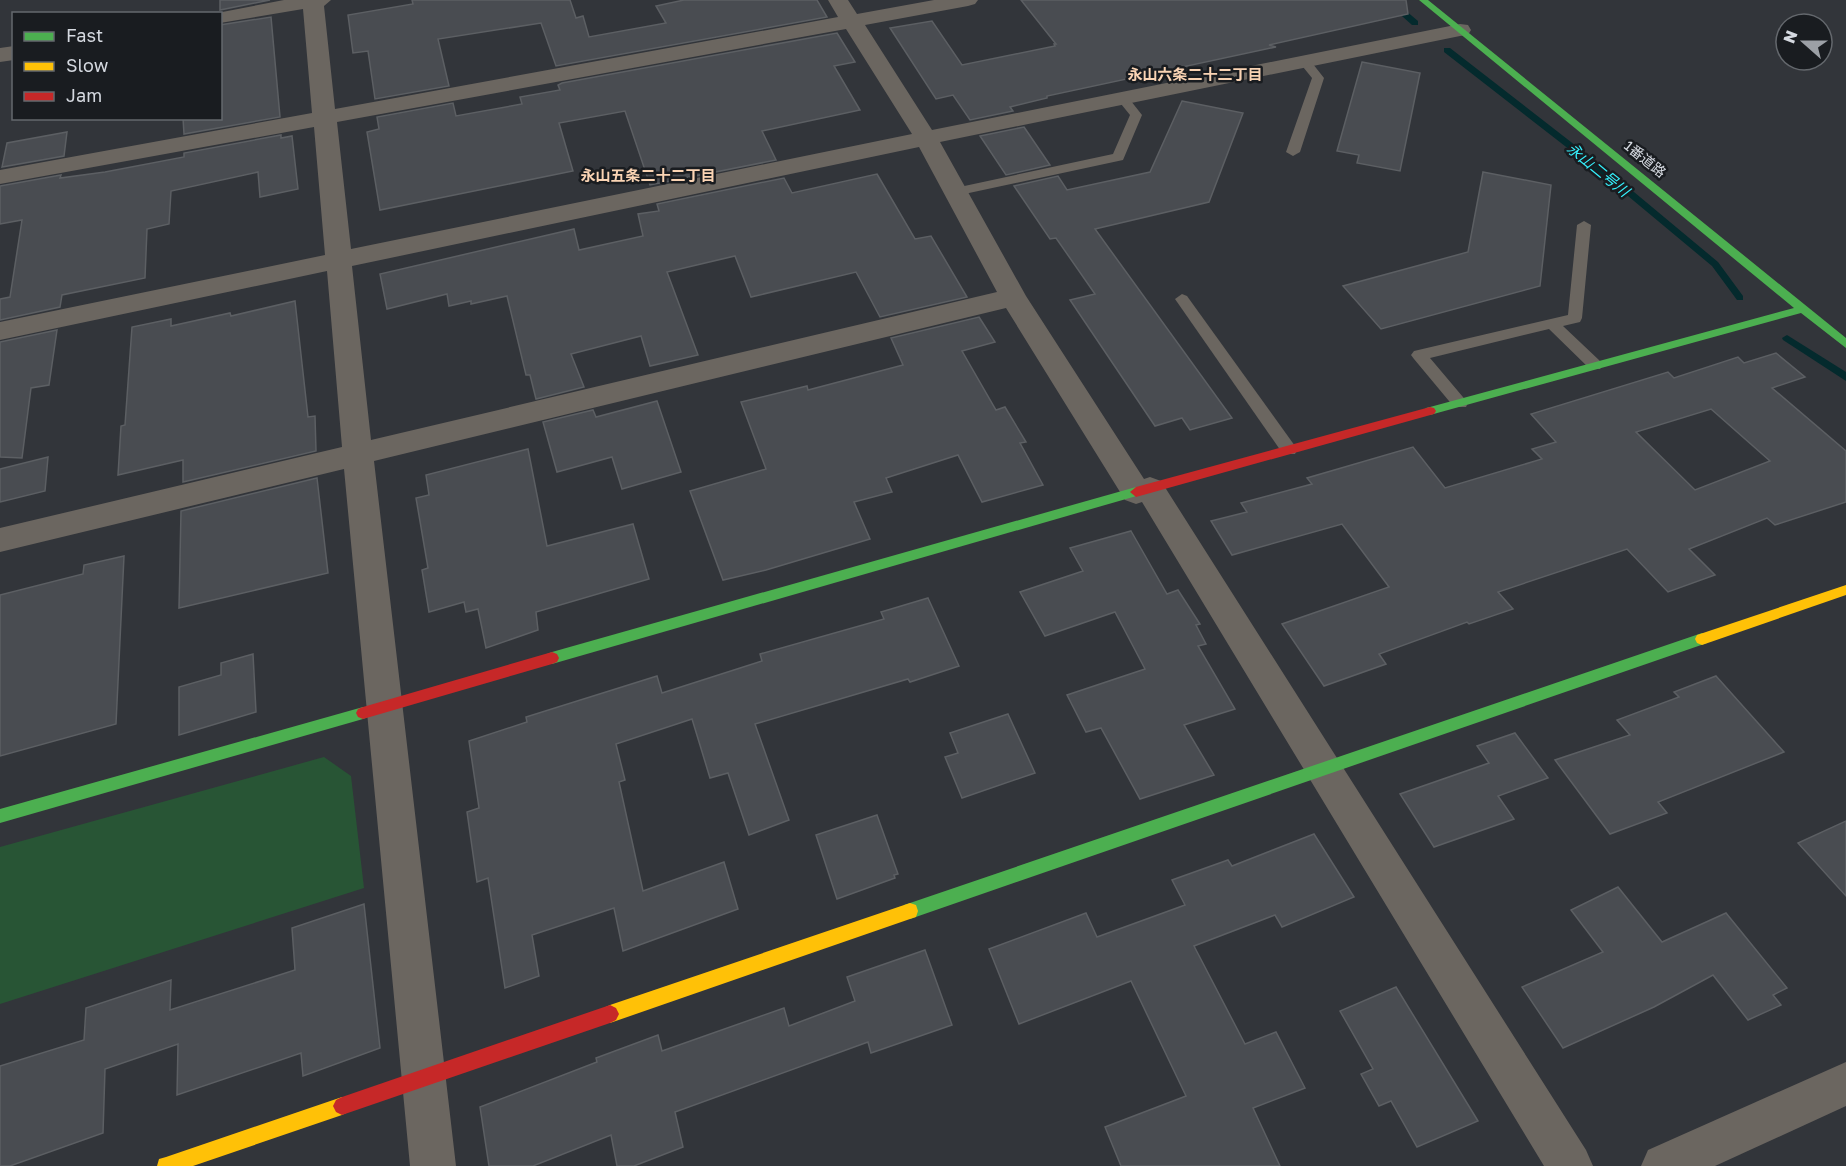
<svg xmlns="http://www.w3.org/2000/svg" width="1846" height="1166" viewBox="0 0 1846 1166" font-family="'Golos Text','Noto Sans JP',sans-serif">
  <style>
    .green { fill: #285535 }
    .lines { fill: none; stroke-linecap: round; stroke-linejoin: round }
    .stream { fill: #042a2d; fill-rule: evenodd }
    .building { fill: #494c51; stroke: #5c5f63; stroke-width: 1.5; fill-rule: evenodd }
    .lane { fill: #6b6660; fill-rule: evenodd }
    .street { fill: #6b6660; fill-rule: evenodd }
    .fast { fill: #4caf50; fill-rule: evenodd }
    .slow { fill: #ffc107; fill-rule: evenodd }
    .jam { fill: #c62828; fill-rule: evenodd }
    .labels { text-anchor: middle; stroke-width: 5; stroke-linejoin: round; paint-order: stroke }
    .far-street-label { font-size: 14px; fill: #d5d9e0; stroke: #191c20 }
    .far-neighbourhood-label { font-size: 15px; font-weight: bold; fill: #fad4b4; stroke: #191c20 }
    .far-water-label { font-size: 15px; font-style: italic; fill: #35f0fc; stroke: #191c20 }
  </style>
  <rect width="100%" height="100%" fill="#32353a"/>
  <!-- green -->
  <path class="green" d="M324,757L351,776L364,888L0,1004V847Z"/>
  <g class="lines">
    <!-- stream -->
    <g class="stream">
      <path d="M1384,0H1393L1418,21V25H1412Z"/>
      <path d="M1444,48H1450L1616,177L1718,262L1743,296V300H1737L1712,266L1610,181L1444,52Z"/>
      <path d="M1787,335L1846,372V381L1783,340L1782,338Z"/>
    </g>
  </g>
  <!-- building -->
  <g class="building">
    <path d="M220,0H270L220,10Z"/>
    <path d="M412,0H570L576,18L583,16L589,37L666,23L656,6L684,0H817L827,17L556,66L541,23L438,39L449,86L375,99L368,51L353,53L348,15L413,4Z"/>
    <path d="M1021,0H1406L1408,14L1269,45L1276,47L1047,96V98L1010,107L1013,111L970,120L953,95L936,99L890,28L932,21L962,65L1055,46L1054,44H1056Z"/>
    <path d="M271,17L280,117L184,134L183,118H220V25Z"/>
    <path d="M837,33L855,62L834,66L860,110L762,131L776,160L650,185L625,111L559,123L573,171L380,210L367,132L379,129L377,117L453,103L456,116L522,104L520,97L560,90L558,85L562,83Z"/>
    <path d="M1362,62L1420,73L1400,171L1357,163L1359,155L1337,151Z"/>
    <path d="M1182,101L1243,113L1209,202L1095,229L1232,418L1190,430L1182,418L1155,426L1070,300L1095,294L1056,238L1050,239L1014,186L1058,176L1067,190L1150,172Z"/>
    <path d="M1024,127L1050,165L1006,175L980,136Z"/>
    <path d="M67,132L64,156L2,167L7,143Z"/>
    <path d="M281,135V138L292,136L298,189L260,197L258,172L171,191L169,224L147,229L145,278L62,295L60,307L0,320V299L10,297L22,220L0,224V186L61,175L60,178L105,172L184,157V153Z"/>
    <path d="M1483,172L1551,185L1540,286L1381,329L1343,286L1468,252Z"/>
    <path d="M877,174L915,239L931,236L967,297L880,317L856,272L751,297L735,256L667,272L698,355L650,366L641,336L571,354L584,387L536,399L530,375H526L507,296L471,304V301L449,306L447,294L387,309L380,274L574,229L579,250L643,236L638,214L659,211L657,204L784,178L792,193Z"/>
    <path d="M295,301L308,417L315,416L316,451L183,482V460L118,475L121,426L125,425L132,327L171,319V326L230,313L231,316Z"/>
    <path d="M979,317L995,342L962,351L996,410L1005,407L1026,442L1020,443L1043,485L982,502L958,455L886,478L892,492L854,502L870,539L766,570L723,580L690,491L766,469L741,402L807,386L808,390L903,365L891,338Z"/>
    <path d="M57,330L49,385L31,388L22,458L0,457V342Z"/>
    <path d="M1776,353L1805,377L1772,388L1846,451V502L1775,525L1767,518L1689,549L1715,575L1668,592L1627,549L1498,592L1513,609L1469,624L1467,622L1379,654L1386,664L1324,686L1282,624L1389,587L1342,524L1232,555L1211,521L1247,512L1241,503L1312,484L1307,478L1413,447L1445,488L1542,459L1532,449L1556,442L1531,414L1668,372L1674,378L1738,357L1744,363ZM1711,409L1770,461L1695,490L1636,432Z"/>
    <path d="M657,401L681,472L622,489L612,457L557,472L543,422L593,410L596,417Z"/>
    <path d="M528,449L547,546L633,524L649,579L536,612L538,630L486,648L478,609L466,612L464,602L429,612L422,570L428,568L416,498L429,495L426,475Z"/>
    <path d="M48,457L45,491L0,502V469Z"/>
    <path d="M317,478L328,573L179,608L181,511Z"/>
    <path d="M1131,531L1167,594L1178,590L1200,624L1196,625L1206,644L1198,646L1235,709L1184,725L1214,775L1140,799L1101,728L1086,732L1067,695L1145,669L1115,612L1045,636L1020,592L1083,571L1070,548Z"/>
    <path d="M124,556L116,724L0,756V595L83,574L84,565Z"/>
    <path d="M928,598L959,666L910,682L908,679L755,724L789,820L749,835L728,773L710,778L692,719L616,744L625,780L619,782L643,891L724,862L738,909L623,951L614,908L532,935L539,976L505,988L488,878L477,882L467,812L479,808L469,741L527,722L526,717L657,676L662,693L762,661L760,654L884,619L881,612Z"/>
    <path d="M253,654L256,712L179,735V687L221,675V663Z"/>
    <path d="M1716,676L1784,752L1658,802L1667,813L1610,834L1555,760L1630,735L1617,720L1679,697L1674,692Z"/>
    <path d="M1008,714L1035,773L962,798L945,757L958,753L950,733Z"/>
    <path d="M1515,733L1548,778L1498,796L1514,819L1434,847L1400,794L1489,763L1477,746Z"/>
    <path d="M877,815L898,874L894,875L895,878L837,899L816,835Z"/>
    <path d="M1846,821V896L1798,843Z"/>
    <path d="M1314,834L1354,897L1282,927L1275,915L1194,946L1245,1044L1276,1032L1305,1088L1253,1108L1280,1166H1121L1105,1127L1186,1096L1131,981L1019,1024L989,949L1086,913L1097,937L1185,905L1172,880L1228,860L1232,866Z"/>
    <path d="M1618,887L1662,942L1726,913L1787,988L1773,995L1781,1005L1748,1020L1713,975L1654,1007L1563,1048L1522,987L1603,952L1571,910Z"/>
    <path d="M364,904L380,1048L303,1076L301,1053L177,1095L178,1044L105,1069L103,1133L10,1166H0V1066L84,1040L86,1008L171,980L170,1010L295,970L292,928Z"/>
    <path d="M925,950L952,1025L871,1053L868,1042L675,1112L683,1147L634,1166H617L611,1135L533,1166H489L480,1107L597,1062L596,1058L658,1035L662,1051L784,1008L789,1026L855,1001L847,977Z"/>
    <path d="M1396,987L1478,1121L1417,1147L1391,1101L1379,1106L1361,1074L1373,1069L1340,1011Z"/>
  </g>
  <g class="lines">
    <!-- lane -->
    <g class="lane">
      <path d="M1305,58L1309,59L1324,78L1300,152L1293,156L1286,152L1312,78L1299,62Z"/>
      <path d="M1123,95L1127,96L1142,115L1123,160L955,196L948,192L955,188L1113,154L1130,115L1117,99Z"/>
      <path d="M1584,221L1591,225L1582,318L1580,322L1563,326L1600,361L1603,365L1600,369H1590L1549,329L1430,358L1468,403L1466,407H1454L1414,359L1411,355L1414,351L1568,315L1577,225Z"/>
      <path d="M1182,294L1187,296L1295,446L1297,450L1295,454H1283L1175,299Z"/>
    </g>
    <!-- street -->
    <g class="street">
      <path d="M284,0H331L324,6L335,109L838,17L828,0H848L857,14L934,0H978L975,4L968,6L865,25L932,130L1460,24L1468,25L1471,30L1468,35L1460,36L940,142L1026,296L1144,479L1150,477L1161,481L1586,1150L1593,1166H1544L1142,502L1136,504L1125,500L1006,308L374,461L456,1166H410L344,469L0,552V528L342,447L327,271L0,340V322L325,255L314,127L0,184V170L312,113L303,9L220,23V14H212ZM846,29L912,134L351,249L337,122ZM919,147L997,292L371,440L352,266Z"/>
      <path d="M14,46V60L0,62V48Z"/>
      <path d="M1846,1062V1106L1715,1166H1641L1648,1150Z"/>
    </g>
    <!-- fast -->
    <g class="fast">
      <path d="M1419,0H1428L1846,338V348L1801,313L1430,415L1426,414L1424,411L1426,408L1430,407L1794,308Z"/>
      <path d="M1136,487L1140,489L1142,492L1140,495L552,664L547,662L545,658L547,654L552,652Z"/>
      <path d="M1702,633L1707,635L1709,639L1707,643L910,919L904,917L902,911L904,905L910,903Z"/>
      <path d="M363,707L368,709L370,713L368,717L363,719L0,823V809Z"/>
    </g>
    <!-- slow -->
    <g class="slow">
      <path d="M1846,585V595L1702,645L1697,643L1695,639L1697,635Z"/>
      <path d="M910,903L916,905L918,911L916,917L910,919L610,1023L604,1020L601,1014L604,1008L610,1005Z"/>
      <path d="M342,1097L348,1100L351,1106L348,1112L342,1115L193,1166H157L159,1159L166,1157Z"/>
    </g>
    <!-- jam -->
    <g class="jam">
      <path d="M1430,407L1434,408L1436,411L1434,414L1136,497L1130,492L1136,487Z"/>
      <path d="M552,652L557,654L559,658L557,662L552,664L363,719L358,717L356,713L358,709L363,707Z"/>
      <path d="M610,1005L616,1008L619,1014L616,1020L610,1023L342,1115L336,1112L333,1106L336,1100L342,1097Z"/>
    </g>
  </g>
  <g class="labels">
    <!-- far-street labels -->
    <g class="far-street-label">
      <text transform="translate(1645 159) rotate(39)" y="5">1番道路</text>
    </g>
    <!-- far-neighbourhood labels -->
    <g class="far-neighbourhood-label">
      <text x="1195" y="80">永山六条二十二丁目</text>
      <text x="648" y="181">永山五条二十二丁目</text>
    </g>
    <!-- far-water labels -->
    <g class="far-water-label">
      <text transform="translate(1598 170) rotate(39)" y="5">永山二号川</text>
    </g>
  </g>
  <!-- legend -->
  <rect x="12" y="12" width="210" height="108" fill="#191c20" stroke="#64686d" stroke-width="1.5"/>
  <rect x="24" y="32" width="30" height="9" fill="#4caf50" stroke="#64686d" stroke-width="1.5"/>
  <text x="66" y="42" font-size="18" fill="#d5d9e0">Fast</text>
  <rect x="24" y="62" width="30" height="9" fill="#ffc107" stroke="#64686d" stroke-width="1.5"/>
  <text x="66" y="72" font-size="18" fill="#d5d9e0">Slow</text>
  <rect x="24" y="92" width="30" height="9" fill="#c62828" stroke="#64686d" stroke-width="1.5"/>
  <text x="66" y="102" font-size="18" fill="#d5d9e0">Jam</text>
  <!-- north arrow -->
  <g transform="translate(1804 42) rotate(291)"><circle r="28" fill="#191c20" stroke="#64686d" stroke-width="1.5"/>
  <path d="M0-4.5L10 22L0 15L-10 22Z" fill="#9ca0a6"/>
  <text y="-9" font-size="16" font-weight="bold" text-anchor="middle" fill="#d5d9e0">N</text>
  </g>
</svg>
